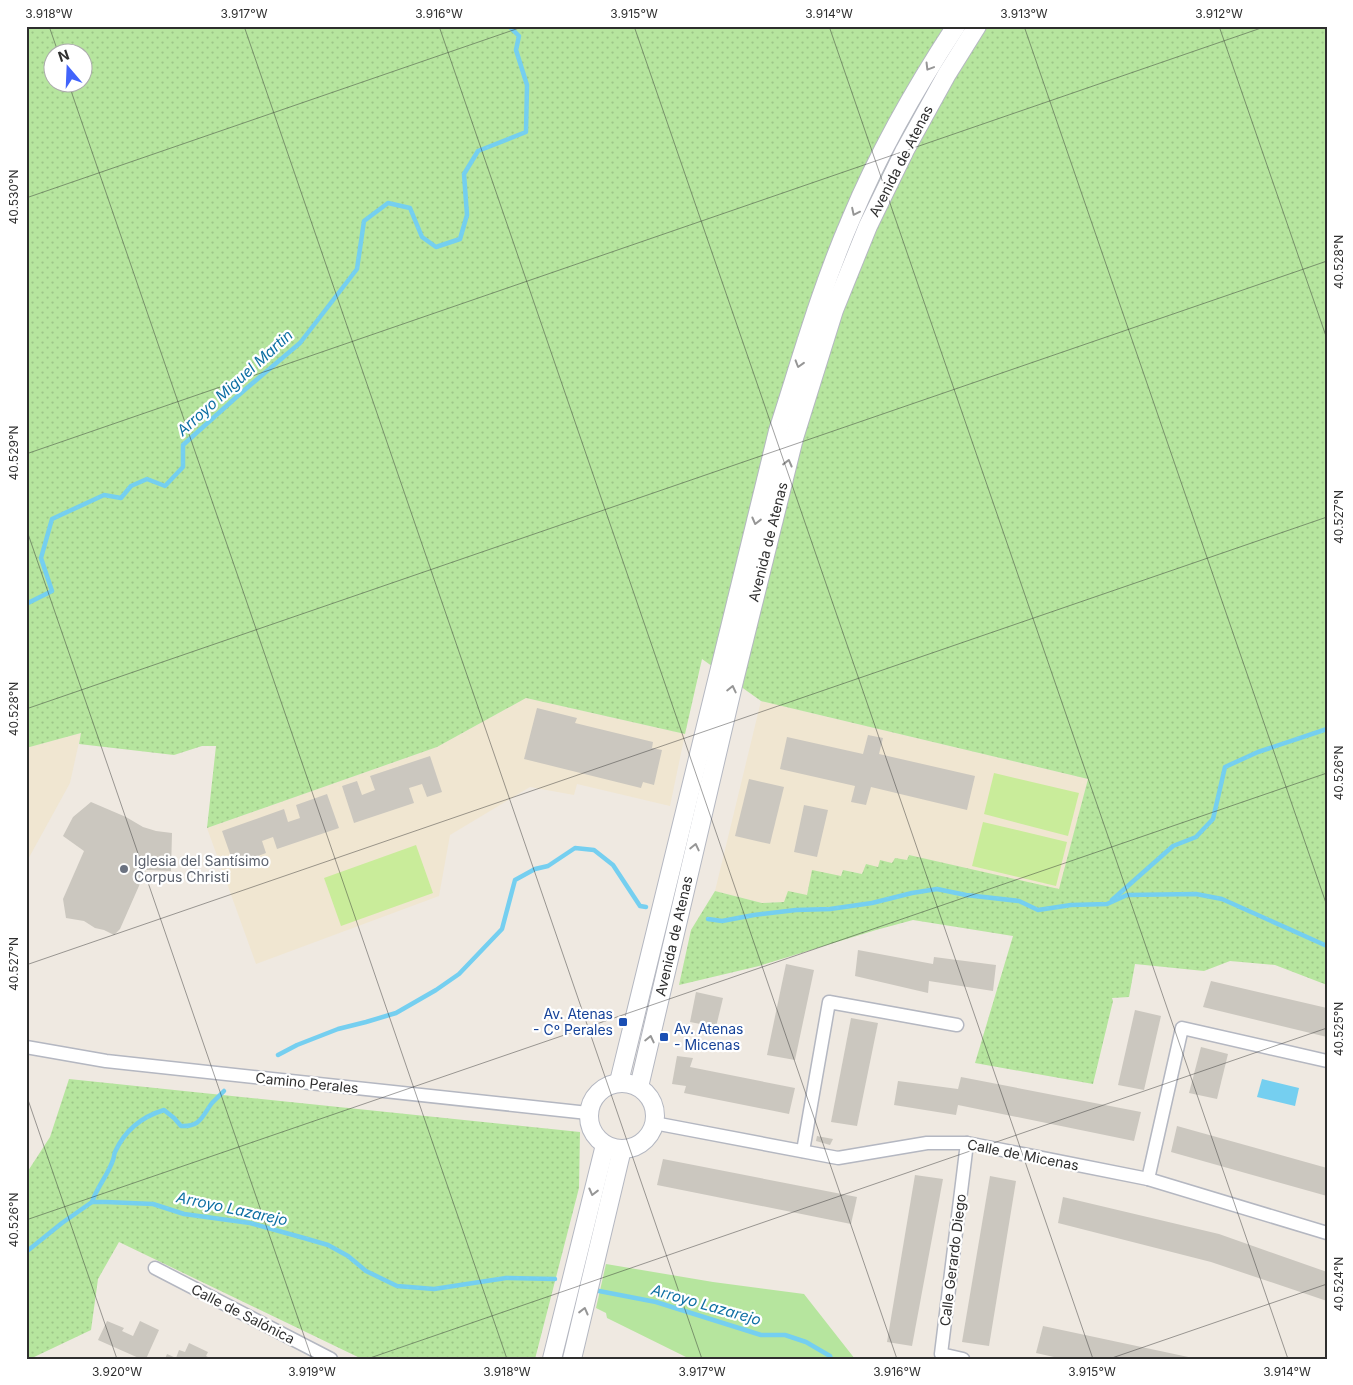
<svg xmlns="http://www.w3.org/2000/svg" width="1353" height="1385" viewBox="0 0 1353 1385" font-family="Inter,sans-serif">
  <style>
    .education { fill: #f0e6d1 }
    .grass { fill: url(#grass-dots); fill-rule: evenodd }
    .park { fill: #b6e59e }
    .pitch { fill: #c9ec9a }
    .water { fill: #75cff0 }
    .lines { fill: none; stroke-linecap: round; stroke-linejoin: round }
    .stream { stroke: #75cff0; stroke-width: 4.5 }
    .building { fill: #cbc7bf }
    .minor-casing { stroke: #b4b7c1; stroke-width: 15 }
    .secondary-casing { stroke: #b4b7c1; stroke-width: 20 }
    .minor { stroke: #fff; stroke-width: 12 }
    .secondary { stroke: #fff; stroke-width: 18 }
    .oneway { stroke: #969696 }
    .ticks { fill: none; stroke: #2e2e2e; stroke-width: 1; stroke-opacity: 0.45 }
    .worship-dot { fill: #6b7280; stroke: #fff; stroke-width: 2 }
    .transit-dot { fill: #1a4fb4; stroke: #fff; stroke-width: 2 }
    .labels { text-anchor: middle; stroke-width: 4.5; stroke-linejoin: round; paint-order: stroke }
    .street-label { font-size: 14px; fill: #2e2e2e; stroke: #fff }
    .worship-label { font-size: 14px; fill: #5b616d; stroke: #fff; text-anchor: start }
    .transit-label { font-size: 14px; fill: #164399; stroke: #fff; text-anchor: end }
    .water-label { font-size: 15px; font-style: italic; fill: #0d6fa3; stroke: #fff }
    .neatline { fill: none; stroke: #2e2e2e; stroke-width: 2 }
    .ticks-label { font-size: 12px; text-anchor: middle; fill: #2e2e2e }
  </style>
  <defs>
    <pattern id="grass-dots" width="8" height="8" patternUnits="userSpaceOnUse" patternTransform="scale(1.25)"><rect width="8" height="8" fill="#b6e59e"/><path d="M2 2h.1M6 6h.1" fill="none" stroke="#9dc588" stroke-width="1.8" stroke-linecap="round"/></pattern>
  </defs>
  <rect width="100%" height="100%" fill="#efe9e1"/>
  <!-- education -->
  <g class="education">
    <path d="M526,698L685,734L670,806L577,784L574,795L530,787L450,835L439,896L256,964L207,828L437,747Z"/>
    <path d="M761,701L1088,779L1059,890L909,855L907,861L878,867L862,874L843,870L841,876L807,895L785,902L762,903L715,891Z"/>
    <path d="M81,733L70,783L26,863V748Z"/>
  </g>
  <!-- grass -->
  <g class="grass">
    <path d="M26,26H1327V985L1275,965L1230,961L1204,971L1135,964L1129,997L1112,998L1113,1001L1093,1084L975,1063L1013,936L913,920L876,930L759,966L679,985L691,930L715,891L762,903L784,902L788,891L807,895L812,870L841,876L843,870L862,874L866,864L878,867L880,860L892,863L895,858L907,860L909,855L1059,889L1088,779L761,701L702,659L685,734L526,698L437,747L207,828L216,746H202L174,755L79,744L81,733L26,748ZM52,52H82V82H52Z"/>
    <path d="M69,1079L580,1132L579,1188L535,1359H362L119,1242L98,1279L91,1330L32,1358L26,1357V1174L50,1137Z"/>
  </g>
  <!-- park -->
  <path class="park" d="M606,1264L713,1282L804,1294L855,1359H690L607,1318L606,1313L596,1308Z"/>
  <!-- pitch -->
  <g class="pitch">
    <path d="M994,773L1079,793L1068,836L984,814Z"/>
    <path d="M983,822L1067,842L1056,886L972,866Z"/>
    <path d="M416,845L433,893L341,926L324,878Z"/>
  </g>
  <!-- water -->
  <path class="water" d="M1262,1079L1299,1088L1295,1106L1257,1097Z"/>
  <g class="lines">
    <!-- stream -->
    <g class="stream">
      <path d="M26,604L52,591L41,558L52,519L104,495L121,498L131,486L147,479L165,486L183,467V445L241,393L300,343L357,269L364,221L388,203L410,208L422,237L436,247L460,239L467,215L464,174L478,151L526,132L527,85L516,50L519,36L509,26"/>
      <path d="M1112,900L1173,846L1196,837L1213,819L1225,767L1258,752L1327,729"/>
      <path d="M708,919L722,921L754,915L796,910L830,909L872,903L912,893L937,889L966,895L1019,901L1038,910L1071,905L1107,904L1127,895L1196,894L1222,899L1327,946"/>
      <path d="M278,1055L297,1045L338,1029L366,1022L396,1013L436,990L459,974L502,929L515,880L535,869L548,866L575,848L594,850L613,865L640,906L646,907"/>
      <path d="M92,1202C97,1187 108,1175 113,1160C114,1158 114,1154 115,1152C125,1130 141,1117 164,1110L174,1118L181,1126C201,1127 202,1116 212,1103C216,1099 220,1095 224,1091"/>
      <path d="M26,1252L62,1223L92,1202H106L153,1204L184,1214L250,1223L304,1238L328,1245L348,1256L366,1271L397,1286L434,1289L506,1278L555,1279"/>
      <path d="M599,1291L656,1302L761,1335H785L806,1342L830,1356L831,1359"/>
    </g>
  </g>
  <!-- building -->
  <g class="building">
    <path d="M537,708L577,718L575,723L653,742L652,748L662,750L654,785L643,782L641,788L524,759Z"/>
    <path d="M868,735L883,738L879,754L975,776L967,810L871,787L866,805L851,802L855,786L780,769L787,737L863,754Z"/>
    <path d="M430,756L442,792L427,797L422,784L409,788L414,803L354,823L342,786L357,781L362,795L375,790L370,776Z"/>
    <path d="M749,779L784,787L770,844L735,836Z"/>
    <path d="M327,794L339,828L277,849L273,837L262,841L266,853L234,865L222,831L284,809L288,822L300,818L296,805Z"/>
    <path d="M91,802L126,817L143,827L156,831L172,833L171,871L146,870L120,929L114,935L104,930L95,928L84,921L66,918L63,899L84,851L63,836L73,817Z"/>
    <path d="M804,805L828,810L817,857L794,852Z"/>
    <path d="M858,950L933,964L934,957L996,965L993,991L929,981L928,993L855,976Z"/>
    <path d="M786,964L814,970L795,1060L767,1055Z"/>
    <path d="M1211,981L1327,1008V1037L1203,1007Z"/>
    <path d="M696,992L723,998L716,1027L690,1022Z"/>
    <path d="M1135,1010L1161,1016L1144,1090L1118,1085Z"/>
    <path d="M851,1018L878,1023L857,1126L831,1122Z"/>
    <path d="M1201,1047L1228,1054L1217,1099L1189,1093Z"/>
    <path d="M677,1056L693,1058L690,1067L795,1088L789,1114L684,1093L686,1086L672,1084Z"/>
    <path d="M961,1077L1141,1112L1134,1141L958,1105L956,1115L894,1105L898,1081L958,1089Z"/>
    <path d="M1177,1126L1327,1168V1196L1171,1152Z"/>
    <path d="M817,1136L833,1139L830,1145L816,1141Z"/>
    <path d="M663,1159L857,1197L851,1224L657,1185Z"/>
    <path d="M915,1175L943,1179L912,1346L887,1342Z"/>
    <path d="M990,1176L1016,1181L989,1346L962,1342Z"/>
    <path d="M1063,1197L1219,1234L1327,1272V1301L1211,1262L1058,1223Z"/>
    <path d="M107,1321L124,1328L122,1331L133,1336L140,1321L159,1330L146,1359H141L98,1340Z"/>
    <path d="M1043,1326L1193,1358V1359H1063L1036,1353Z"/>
    <path d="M189,1343L208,1352L206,1356L212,1359H165L167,1354L176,1358L179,1350L185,1352Z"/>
  </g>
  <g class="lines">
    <!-- minor casing -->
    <g class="minor-casing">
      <g id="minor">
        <path d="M26,1047L106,1061L588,1113"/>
        <path d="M654,1123L838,1158L927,1143H967L1148,1179L1327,1233"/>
        <path d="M803,1151L829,1002L957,1025"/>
        <path d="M1148,1179L1182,1028L1327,1061"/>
        <path d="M155,1268L331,1359"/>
        <path d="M963,1359L941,1354L967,1143"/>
      </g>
    </g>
    <!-- secondary casing -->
    <g class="secondary-casing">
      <g id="secondary">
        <path d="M619,1082L778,431C801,360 821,288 851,219C879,152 916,87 956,26"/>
        <circle cx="622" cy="1116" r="33"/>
        <path d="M639,1087L734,681L794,438L834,310L868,226L905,150L947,74L977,26"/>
        <path d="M552,1359L605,1145"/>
        <path d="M572,1359L622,1149"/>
      </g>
    </g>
    <!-- minor -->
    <use href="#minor" class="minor"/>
    <!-- secondary -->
    <use href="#secondary" class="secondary"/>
  </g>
  <!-- one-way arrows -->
  <defs><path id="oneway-chevron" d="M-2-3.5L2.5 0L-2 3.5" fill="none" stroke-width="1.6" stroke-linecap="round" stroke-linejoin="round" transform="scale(1.25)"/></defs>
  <g class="oneway">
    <use href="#oneway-chevron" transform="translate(929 67) rotate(121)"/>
    <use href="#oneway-chevron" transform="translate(855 212) rotate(116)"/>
    <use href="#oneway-chevron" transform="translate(799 364) rotate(107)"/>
    <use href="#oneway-chevron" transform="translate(788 463) rotate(-76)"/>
    <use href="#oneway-chevron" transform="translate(756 521) rotate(104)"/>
    <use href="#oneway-chevron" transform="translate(732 689) rotate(-77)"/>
    <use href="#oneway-chevron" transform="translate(695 847) rotate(-77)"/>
    <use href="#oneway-chevron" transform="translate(650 1039) rotate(-77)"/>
    <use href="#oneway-chevron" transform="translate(593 1192) rotate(104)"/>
    <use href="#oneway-chevron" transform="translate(584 1311) rotate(-76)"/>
  </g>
  <!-- ticks -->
  <path class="ticks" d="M49,26L58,52M244,26L702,1359M439,26L897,1359M634,26L1093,1359M829,26L1288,1359M1024,26L1327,906M1219,26L1327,339M68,82L507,1359M26,198L525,26M26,454L1267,26M26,528L312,1359M26,709L1327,261M26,965L1327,517M26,1094L117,1359M26,1220L1327,773M367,1359L1327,1028M1109,1359L1327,1284"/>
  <!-- markers -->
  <circle class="worship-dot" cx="124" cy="869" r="5"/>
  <g class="transit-dot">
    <rect x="618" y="1017" width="10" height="10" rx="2.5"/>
    <rect x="659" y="1032" width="10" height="10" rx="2.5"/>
  </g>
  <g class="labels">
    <!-- street labels -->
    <g class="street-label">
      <text transform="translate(901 161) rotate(-63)" y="5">Avenida de Atenas</text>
      <text transform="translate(768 542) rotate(-76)" y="5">Avenida de Atenas</text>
      <text transform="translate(674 936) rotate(-77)" y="5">Avenida de Atenas</text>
      <text transform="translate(307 1083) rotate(6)" y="5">Camino Perales</text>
      <text transform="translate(1023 1155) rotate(11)" y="5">Calle de Micenas</text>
      <text transform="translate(953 1260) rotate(-83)" y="5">Calle Gerardo Diego</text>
      <text transform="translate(243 1314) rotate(27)" y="5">Calle de Salónica</text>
    </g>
    <!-- worship labels -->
    <g class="worship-label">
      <text x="134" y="866">Iglesia del Santísimo<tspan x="134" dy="16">Corpus Christi</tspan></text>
    </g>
    <!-- transit labels -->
    <g class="transit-label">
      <text x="613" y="1019">Av. Atenas<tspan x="613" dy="16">- Cº Perales</tspan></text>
      <text x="674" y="1034" text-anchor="start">Av. Atenas<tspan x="674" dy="16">- Micenas</tspan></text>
    </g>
    <!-- water labels -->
    <g class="water-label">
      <text transform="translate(235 383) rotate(-42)" y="5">Arroyo Miguel Martin</text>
      <text transform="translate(232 1209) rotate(12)" y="5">Arroyo Lazarejo</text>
      <text transform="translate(706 1305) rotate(16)" y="5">Arroyo Lazarejo</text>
    </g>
  </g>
  <!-- border -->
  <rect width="1353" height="1385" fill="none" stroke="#ffffff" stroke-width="55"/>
  <!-- north arrow -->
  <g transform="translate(68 68) rotate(341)"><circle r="24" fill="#ffffff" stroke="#ababab"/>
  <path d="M0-4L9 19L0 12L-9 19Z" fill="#4264fb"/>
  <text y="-8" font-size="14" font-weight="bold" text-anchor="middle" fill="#2e2e2e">N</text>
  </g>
  <rect x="28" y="28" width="1298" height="1330" class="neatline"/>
  <g class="ticks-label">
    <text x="49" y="18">3.918°W</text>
    <text x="244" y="18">3.917°W</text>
    <text x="439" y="18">3.916°W</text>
    <text x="634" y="18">3.915°W</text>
    <text x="829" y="18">3.914°W</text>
    <text x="1024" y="18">3.913°W</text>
    <text x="1219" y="18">3.912°W</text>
    <text transform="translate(14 197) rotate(-90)" y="4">40.530°N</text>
    <text transform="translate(1339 262) rotate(-90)" y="4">40.528°N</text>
    <text transform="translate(14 453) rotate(-90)" y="4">40.529°N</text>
    <text transform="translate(1339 517) rotate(-90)" y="4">40.527°N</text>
    <text transform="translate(14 709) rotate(-90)" y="4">40.528°N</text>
    <text transform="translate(1339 773) rotate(-90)" y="4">40.526°N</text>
    <text transform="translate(14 964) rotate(-90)" y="4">40.527°N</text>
    <text transform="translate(1339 1029) rotate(-90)" y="4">40.525°N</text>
    <text transform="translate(14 1220) rotate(-90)" y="4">40.526°N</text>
    <text transform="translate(1339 1284) rotate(-90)" y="4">40.524°N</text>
    <text x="117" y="1376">3.920°W</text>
    <text x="312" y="1376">3.919°W</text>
    <text x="507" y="1376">3.918°W</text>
    <text x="702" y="1376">3.917°W</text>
    <text x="897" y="1376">3.916°W</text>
    <text x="1092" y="1376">3.915°W</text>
    <text x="1287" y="1376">3.914°W</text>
  </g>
</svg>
